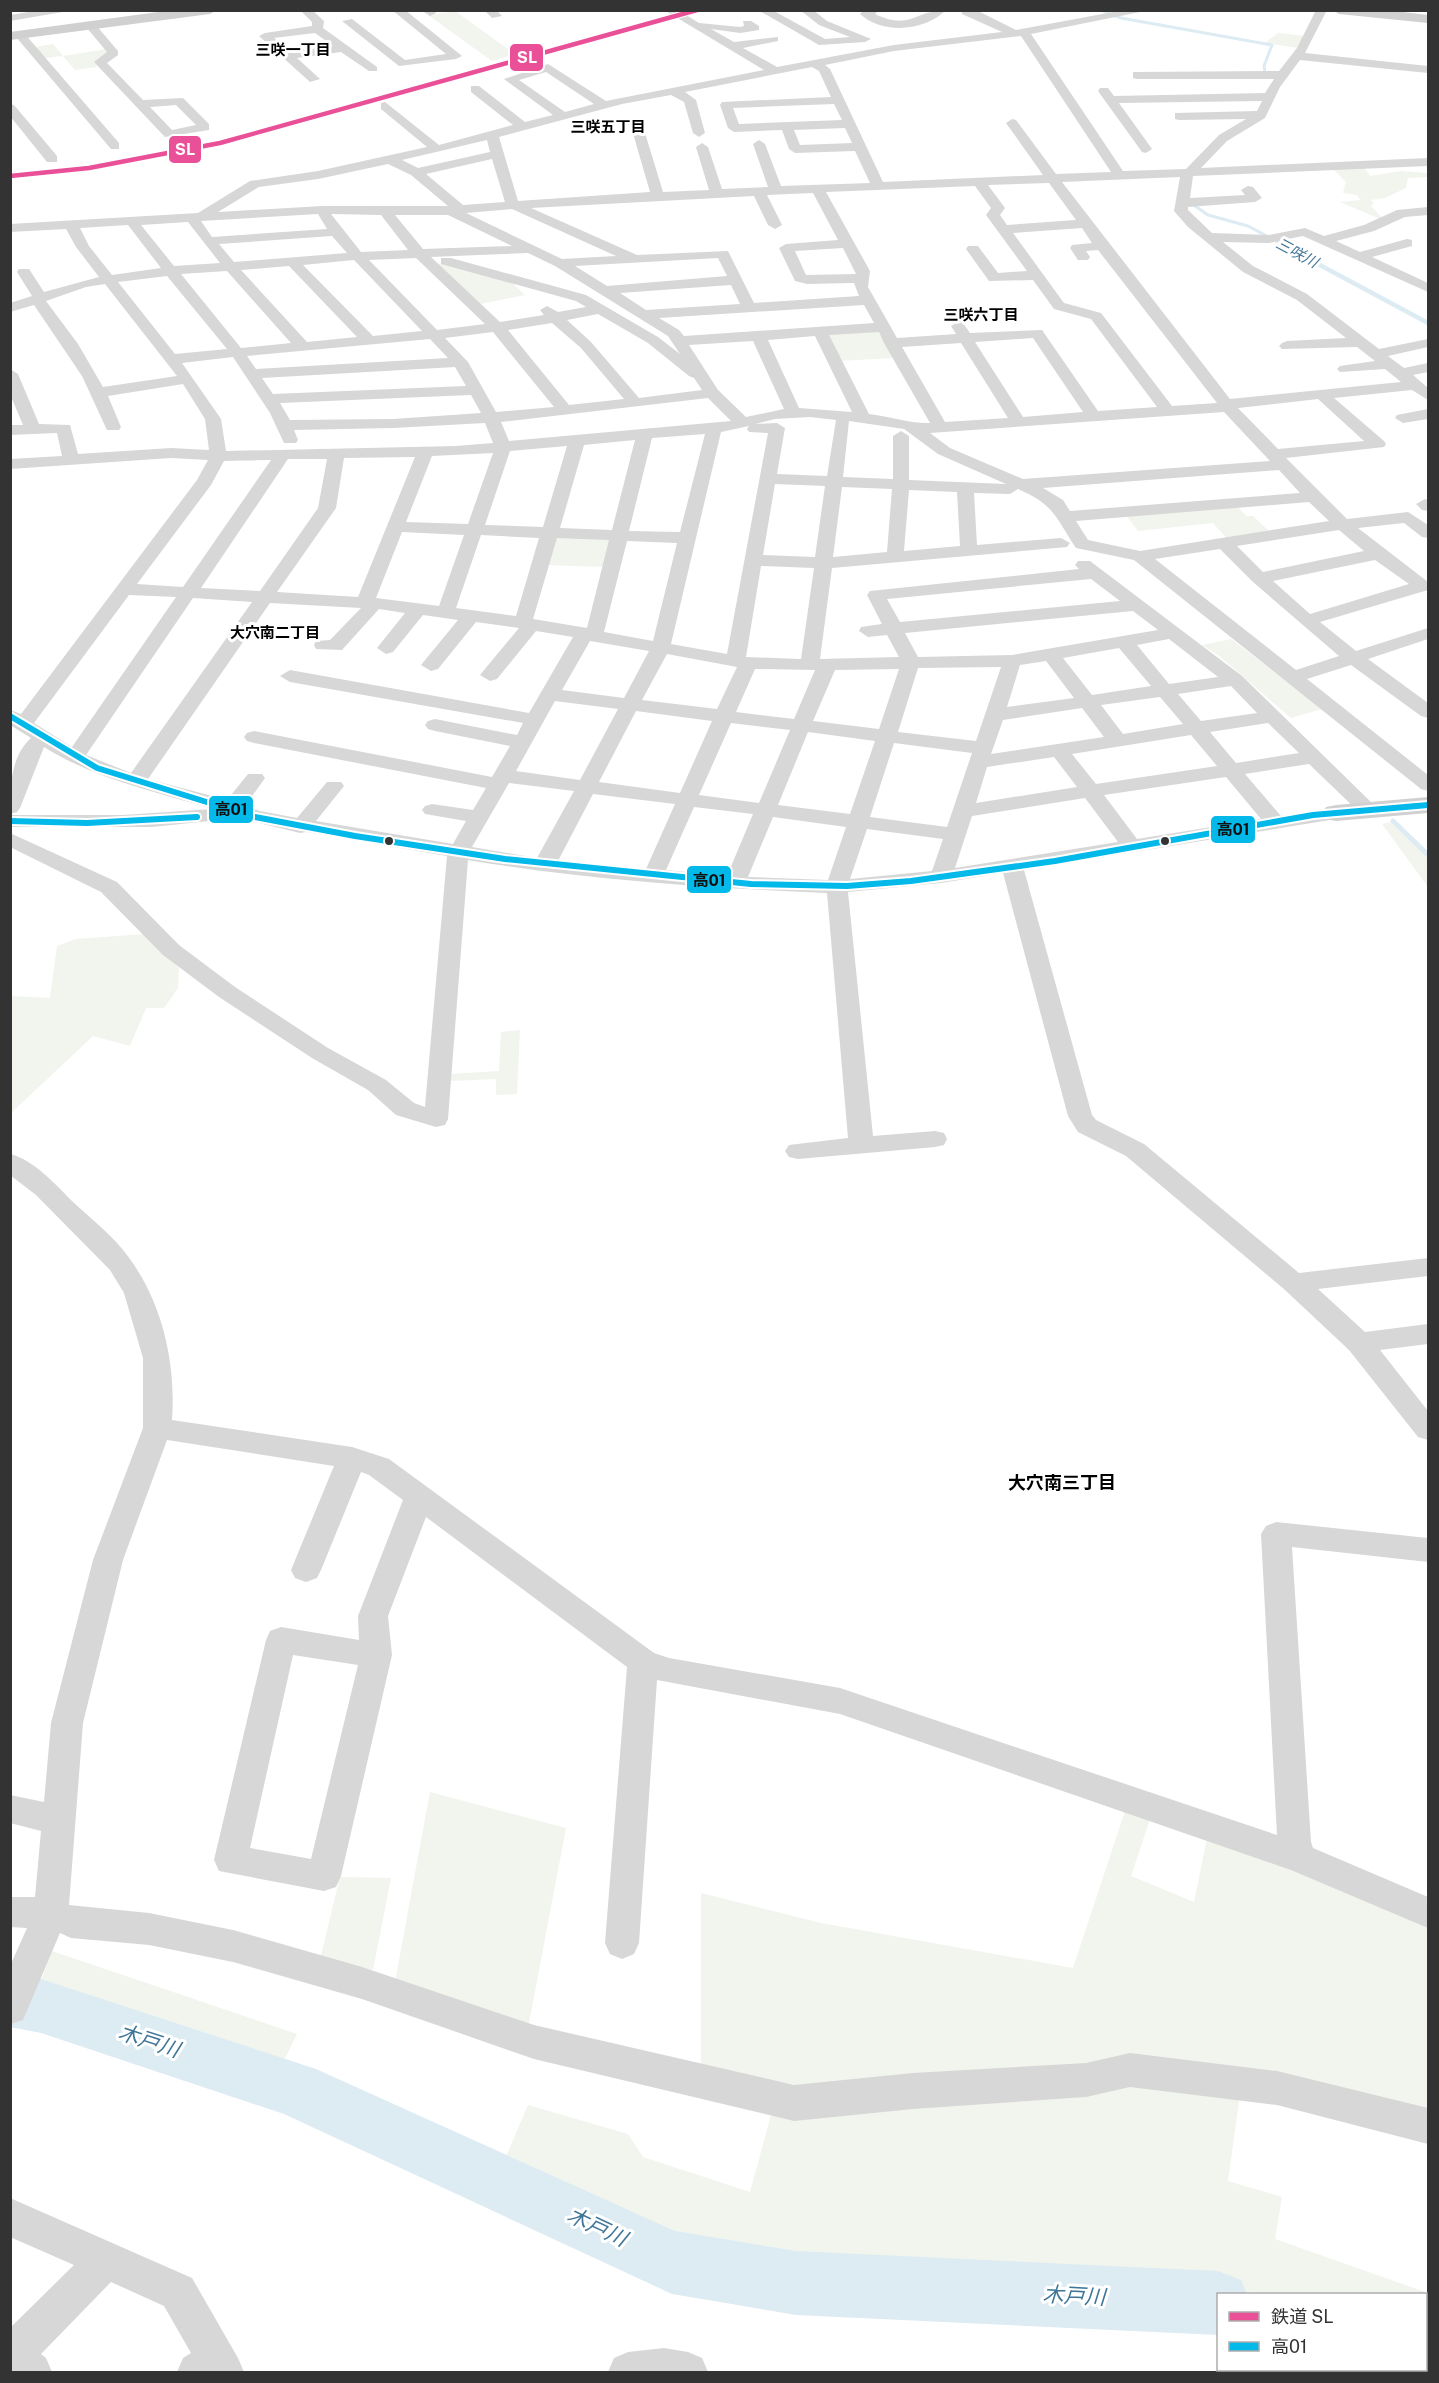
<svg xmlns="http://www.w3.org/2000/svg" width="1439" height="2383" viewBox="0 0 1439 2383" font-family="'Public Sans','Noto Sans JP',sans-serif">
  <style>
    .green { fill: #f1f5ed }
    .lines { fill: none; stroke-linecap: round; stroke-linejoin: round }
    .stream-far2 { stroke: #ddebf3; stroke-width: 3 }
    .stream-far1 { stroke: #ddebf3; stroke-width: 4.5 }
    .stream { stroke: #ddebf3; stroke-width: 5 }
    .river { fill: #ddebf3; fill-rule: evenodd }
    .street { fill: #d7d7d7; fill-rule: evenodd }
    .secondary { fill: #d0d0d0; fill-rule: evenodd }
    .bus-1-casing { stroke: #fff; stroke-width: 10 }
    .bus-1 { stroke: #03b9e9; stroke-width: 6 }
    .rail-1-casing { stroke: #fff; stroke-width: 7 }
    .rail-1 { stroke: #e95098; stroke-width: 4.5 }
    .bus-dot { fill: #333; stroke: #fff; stroke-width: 2 }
    .labels { text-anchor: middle; stroke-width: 6; stroke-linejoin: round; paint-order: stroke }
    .far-neighbourhood-label { font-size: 15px; font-weight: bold; fill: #000; stroke: #fff }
    .far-water-label { font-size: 15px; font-style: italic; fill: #3f7597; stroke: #fff }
    .neighbourhood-label { font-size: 18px; font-weight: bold; fill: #000; stroke: #fff }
    .near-water-label { font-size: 21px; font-style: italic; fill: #3f7597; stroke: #fff }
    .line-badge { stroke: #fff; stroke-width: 2 }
    .badge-label { font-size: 16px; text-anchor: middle; font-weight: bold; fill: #fff }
    .pale-badge-label { font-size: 16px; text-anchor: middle; font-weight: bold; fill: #111 }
  </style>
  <rect width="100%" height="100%" fill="#fff"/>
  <!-- green -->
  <g class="green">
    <path d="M455,11L515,54L492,61L428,15Z"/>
    <path d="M1278,33L1305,36L1298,48L1265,43Z"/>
    <path d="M53,44L63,56L107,49L110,52L95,63L97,67L75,70L63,56L45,58L35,47Z"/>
    <path d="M1363,166L1370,176L1401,171L1428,173V177L1408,178L1406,188L1385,198L1371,200L1374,203L1371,206L1383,219H1380L1340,202L1361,200L1357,195L1343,193L1346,182L1331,167Z"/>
    <path d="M443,263L509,280L525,295L480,304L436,265Z"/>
    <path d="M878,331L893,358L839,361L825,334Z"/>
    <path d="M1237,506L1246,516H1253L1271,533L1229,541L1213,523L1138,531L1125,514Z"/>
    <path d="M554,537L613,539L605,567L545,565Z"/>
    <path d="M1231,639L1322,709L1291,718L1218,655L1202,645Z"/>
    <path d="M1390,822L1428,858V887L1382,824Z"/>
    <path d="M145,934L179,968L178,988L164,1008H146L130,1046L93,1036L11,1113V996L50,998L57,946L76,939Z"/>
    <path d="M520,1030L517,1094L496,1095V1079L450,1081V1074L499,1071L501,1032Z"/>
    <path d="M430,1792L566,1828L528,2028L394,1987Z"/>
    <path d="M1127,1805L1152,1813L1131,1876L1194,1902L1208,1833L1314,1873L1428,1923V2116L1278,2079L801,2086L701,2069V1893L821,1923L1073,1968Z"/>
    <path d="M340,1877L391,1878L373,1970L320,1959Z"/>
    <path d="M52,1951L297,2034L277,2075L37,1991Z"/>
    <path d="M1133,2078L1240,2094L1228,2181L1282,2197L1275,2239L1428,2293V2341L1426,2339V2294H1268L1053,2276L824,2264L672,2240L505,2159L528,2105L628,2134L643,2157L750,2192L771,2115Z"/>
  </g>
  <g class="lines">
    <!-- stream-far2 -->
    <g class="stream-far2">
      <path d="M1101,10L1121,18L1272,45L1264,66L1265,73"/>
      <path d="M1188,201L1208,215L1248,226L1321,265"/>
    </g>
    <!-- stream-far1 -->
    <path class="stream-far1" d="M1318,264L1428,323"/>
    <!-- stream -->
    <path class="stream" d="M1393,821L1428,855"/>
    <!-- river -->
    <g class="river">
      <path d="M10,1973L41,1979L316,2069L675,2231L796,2251L1218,2271L1241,2280L1247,2294H1218V2335L796,2315L672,2294L284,2114L41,2033L10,2027Z"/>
      <path d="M1426,2325L1428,2326V2372H1399L1398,2370H1426Z"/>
    </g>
    <!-- street -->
    <g class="street">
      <path d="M41,10H74L10,21V15Z"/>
      <path d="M300,10H312L324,21L323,28L377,67V71H369L341,52L297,58L320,79L310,82L259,36L265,33L312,26V22ZM315,33L333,46L290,52L274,38Z"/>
      <path d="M392,10H405L462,56L456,59L399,66L342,21L352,19L405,60L446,54Z"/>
      <path d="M421,10H434L436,13L430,16Z"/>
      <path d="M484,10H496L502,16L492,18Z"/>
      <path d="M664,10H678L699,23L740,27L744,26L743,21H751L759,26V30L740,33L711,29L734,42L778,37V41L743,48L777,67L894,45L1002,32L962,14V10H976L1016,30L1124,10H1150L1031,34L1123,171L1186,169L1219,135L1246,119L1179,120L1175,119V113L1257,111L1262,101L1119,103L1152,149L1146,153L1142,152L1098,91L1100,88H1108L1114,96L1265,93L1274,79H1137L1133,78V72L1279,71L1297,48L1316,10H1327L1305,53L1428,66V73L1300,60L1280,87L1265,118L1227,141L1201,168L1428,158V166L1193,176L1190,198L1245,195L1241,190L1248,186L1253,187L1262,198L1255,202L1188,207V210L1212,233L1269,235L1305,228L1324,236L1364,225L1397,210L1428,207V215L1405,217L1374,231L1336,241L1360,252L1407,239L1412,240V246L1372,257L1428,283V292L1303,236L1269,243L1223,242L1253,266L1307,294L1379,349L1428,339V347L1388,356L1404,368L1428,363V372L1413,375L1428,388V400L1412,390L1334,398L1384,441L1386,444L1384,447L1286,458L1347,519L1408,512L1428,525V538L1422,537L1404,523L1358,528L1428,582V590L1320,622L1356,651L1428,628V639L1368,659L1428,703V718L1421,716L1351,665L1307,679L1428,775V791L1421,789L1134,560L1076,548C1055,517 1055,505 1018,489L1010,494L974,493L977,545L1061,538L1070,543L1067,547L832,568L820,659L899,657L887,635L868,637L859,631L861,627L882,624L867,595L870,591L1079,569L1075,565L1078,561H1090L1242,676L1374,805L1377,809L1374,813H1360L1309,764L1245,774L1281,816L1336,807L1343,809L1346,813L1343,817L1336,819L1024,870L1092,1115L1096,1120L1144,1144L1299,1273L1428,1258V1276L1318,1289L1365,1332L1428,1324V1344L1380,1350L1428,1411V1440L1418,1437L1349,1350L1285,1290L1126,1156L1078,1132L1068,1116L1003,873L941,883L848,892L873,1136L935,1131L944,1133L947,1139L944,1145L935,1147L798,1159L789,1157L785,1151L789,1145L848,1138L827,893C707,888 587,880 468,860L448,1119L445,1125L436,1127L396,1115L368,1090L312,1058L219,997L163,955L101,892L10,847V833L117,882L179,945L235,987L328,1048L386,1080L414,1103L425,1107L447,856L306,832L300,833L238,818L152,827H10V815H123L212,809C154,791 97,780 44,747L20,808L17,812L10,814C10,789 10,757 31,738L10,725V710L21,714L197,480L208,460L171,458L10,469V459L62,456L57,433L10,435V425H23L10,394V369L18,374L39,424L70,425L78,454L171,448L209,450L205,419L183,384L108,396L121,427L119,430H107L82,376L34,305L10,312V303L32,296L17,272L19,269H29L44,292L99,277L76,247L66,229L10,232V224L198,213L250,181L318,171L427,147L381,109V103L385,102L439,145L513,125L471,92V86H479L525,122L553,115L504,79L548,64L606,101L764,70ZM1021,36L1111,172L1056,174L1016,120L1012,119L1006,123L1043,175L883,182L830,69L825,65L894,51ZM812,67L819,71L831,97L722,102L720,105L728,128L734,132L782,130L789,149L795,153L855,151L870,183L781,186L765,144L759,140L753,144L768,187L722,189L708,147L702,143L696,147L709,190L663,192L642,123L636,119L630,123L650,192L518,201L499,137L622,104L671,95L684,102L693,133L699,137L705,133L696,100L685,92ZM546,72L594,104L565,112L519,80ZM834,104L842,120L739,124L733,108ZM845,128L852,143L800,145L794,130ZM487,140L490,152L418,168L402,160ZM492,159L505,202L463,205L426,174ZM388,164L411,175L448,206H322L218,212L259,187L318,179ZM1180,177L1174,211L1188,227L1243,272L1297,300L1346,338L1287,341L1282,343L1279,346L1282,349L1357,347L1375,361L1340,366L1337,369L1340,372L1385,369L1401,382L1230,399L1062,182ZM1049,183L1076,220L1007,225L1000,215L1005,208L988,185ZM975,186L991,208L986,215L1027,271L998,273L978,246H968L966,249L989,281L1033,280L1054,309L1091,319L1157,407L1098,411L1042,330L970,333L963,323L958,322L951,326L956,334L897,338L868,287L870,271L826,192ZM813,193L838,240L786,244L779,248L795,281L807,284L854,283L859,296L754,303L728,251L637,255L531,208L754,196L768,225L775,229L782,225L767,195ZM512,209L616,256L562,259L466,213ZM318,214L327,229L212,237L201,221ZM331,214L381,215L408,250L361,252ZM395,215H448L512,246L423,249ZM188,222L220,263L174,266L141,225ZM128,225L161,268L112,275L89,246L80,228ZM1082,228L1092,243L1072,245L1070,248L1078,260H1088L1090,257L1086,251L1098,250L1217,403L1172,406L1101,313L1064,303L1013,233ZM332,236L347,253L234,262L219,244ZM843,248L856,274L806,275L795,251ZM528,253L555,266L668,336L680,354L658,337L586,295L451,258H441V264L576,301L586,307L558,312L547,306L540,310L544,315L500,322L431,257ZM416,258L485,324L437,330L369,260ZM718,258L727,276L607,286L575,266ZM354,260L422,331L373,336L303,265ZM289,266L357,337L307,342L241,270ZM227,271L291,343L241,348L181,274ZM167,276L227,349L175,354L118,282ZM105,284L177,376L103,387L78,344L46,301L86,287ZM731,285L740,304L646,310L620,293ZM864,305L874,323L684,336L679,330L659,318ZM598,314L648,343L689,376L694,378L702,390L639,398L591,342L567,320ZM552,323L581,348L624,399L569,405L508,330ZM493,332L554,407L496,412L468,362L445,338ZM879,332L884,343L930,423C912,424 888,416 869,414L829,335ZM815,336L852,412L799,408L768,340ZM1033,338L1083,412L1023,417L975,342ZM430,339L448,358L256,369L247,356ZM753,341L784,409L746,417L718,390L689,345ZM961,343L1008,418L945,422L902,347ZM233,357L270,413L284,443H296L298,440L294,430L393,428L485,423L493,443L456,446L226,451L221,419L182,363ZM455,367L466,386L273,394L262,378ZM471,395L481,413L393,419L290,420L280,403ZM708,398L731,421L509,441L501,422ZM1318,399L1364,441L1278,449L1238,408ZM1224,412L1270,461L1023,479L950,448L930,433ZM810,417L836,420L827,476L777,474L785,428L777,423L755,424L775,419ZM849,421L904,429L938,454L1006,484L909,480V436L901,431L893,436V479L843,477ZM749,426L747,429L749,432L768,433L727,654L671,644L721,432ZM705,434L680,532L629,531L652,438ZM635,440L612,530L560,528L584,445ZM567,446L543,527L485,525L510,451ZM493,453L468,524L406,522L432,456ZM415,457L358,597L277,592L336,508L344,458ZM288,459H327L318,508L260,591L201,588ZM271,460L183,587L137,584L211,485L224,461ZM1279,470L1300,493L1070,511L1063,500L1043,488ZM775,484L825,486L815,557L763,555ZM842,487L892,489L887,552L833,557ZM909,490L957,492L960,546L904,551ZM1309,502L1329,521L1140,551L1088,540L1076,521ZM1339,530L1364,551L1263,572L1237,546ZM402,532L464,535L439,606L376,598ZM481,535L539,538L516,616L456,608ZM557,538L609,540L587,628L533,619ZM627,541L677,543L653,641L604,632ZM1220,549L1253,582L1339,656L1296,670L1155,559ZM1375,560L1409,584L1310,614L1273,581ZM761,566L814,568L801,659L746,657ZM1091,579L1120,601L900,622L887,599ZM129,595L176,597L72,747L34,723ZM193,598L252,602L131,773L86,755ZM270,603L361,608L330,640L316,641L314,645L316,649L342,650L379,609L405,613L377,648L386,654L393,652L423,615L458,620L421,665L431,671L438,669L476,622L519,628L480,675L490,681L497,679L536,631L573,637L529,713L290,670L280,676L290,682L523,723L517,735L435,719L428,721L425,725L428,729L435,731L510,746L492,777L254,731L247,733L244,737L247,741L254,743L486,788L473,810L432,804L425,806L422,810L425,814L466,821L453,844L316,821L344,786L341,782H327L297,818L260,811L245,806L265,778L262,774H248L227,800L148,779ZM1133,611L1158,630L1012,655L918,657L905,633ZM1169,639L1218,677L1169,684L1137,645ZM590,641L649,651L624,698L562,690ZM1119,648L1151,686L1092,695L1063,658ZM667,654L737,667L717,709L642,700ZM1046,661L1074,698L1007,707L1020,665ZM1001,667L976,741L898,732L918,668ZM755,669L815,670L794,719L736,712ZM899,669L879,729L813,721L835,670ZM1231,686L1257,713L1201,721L1178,694ZM1160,697L1183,724L1123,734L1101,705ZM555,701L618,709L580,780L516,771ZM1082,708L1104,737L991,754L1003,720ZM636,711L712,721L680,793L599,782ZM731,723L790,730L759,803L699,795ZM1268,723L1299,753L1236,763L1210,732ZM808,732L875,741L850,814L778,805ZM1191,735L1217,766L1096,784L1072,754ZM894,743L972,753L947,827L870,817ZM1054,757L1077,787L976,803L987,767ZM1226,777L1261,819L1137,839L1104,795ZM509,783L574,791L537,858L472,847ZM593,794L675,804L646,869L558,861ZM1085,798L1118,842L955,868L972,816ZM694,807L753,814L727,876L666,870ZM773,817L846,827L828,880L748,877ZM867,829L943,839L932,871L850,879Z"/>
      <path d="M758,10H772L825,39L850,37L819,25L800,10H813L827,21L871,39L865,42L819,45Z"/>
      <path d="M864,10H879L875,14C910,31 916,10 946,10C925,31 883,35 860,14Z"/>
      <path d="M87,24H95L118,51V55L107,63L143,100L183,98L209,124V130L165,137L94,62L107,52L87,28ZM176,105L196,125L172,130L150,107Z"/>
      <path d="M16,33H24L119,143V149H111L16,37Z"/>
      <path d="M10,104L14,105L57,156V162H47L10,116Z"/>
      <path d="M1428,409V419L1403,423L1395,418L1397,415Z"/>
      <path d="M1425,499L1428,500V511L1422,510L1416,504Z"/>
      <path d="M10,1154C34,1160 55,1184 72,1201C91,1219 115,1237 130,1259C163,1305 176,1364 172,1420L352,1447L389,1459L654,1653L669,1658L840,1688L1277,1835L1261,1534L1266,1526L1276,1522L1428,1538V1562L1292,1547L1311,1842L1313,1848L1428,1897V1928L1291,1870L840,1714L657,1680L639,1943L634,1954L622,1959L610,1954L605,1943L627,1667L426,1517L388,1616L392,1655L341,1876L336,1887L324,1891L219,1871L214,1860L266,1640L270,1631L281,1627L359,1640L358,1616L403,1500L369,1475L361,1472L321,1570L317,1578L306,1582L295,1578L291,1570L334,1466L167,1440L123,1560L83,1723L69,1905L149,1913L233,1930L362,1967L534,2025L794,2085L913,2073L1086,2063L1130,2053L1277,2071L1428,2108V2144L1277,2105L1130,2087L1086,2097L913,2109L794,2121L534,2059L362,1999L233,1962L149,1945L71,1938L60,1933L23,2020L10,2024V1966L27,1928L10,1927V1897H35L41,1831L10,1823V1795L44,1802L51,1723L93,1560L143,1428V1358L124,1293L110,1270L36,1195L10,1175ZM293,1655L358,1665L311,1859L250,1848Z"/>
      <path d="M10,2198L192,2278L238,2358L244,2372H177L183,2358L191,2353L164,2306L111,2282L41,2354L46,2358L52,2372H10V2328L74,2265L10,2237Z"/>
      <path d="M664,2348L688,2352L702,2358L708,2372H608L614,2358L628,2352Z"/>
    </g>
    <!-- secondary -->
    <g class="secondary">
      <path d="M173,10H217L210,14L10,40V32Z"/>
      <path d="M1332,10H1386L1428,15V23L1339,14Z"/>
      <path d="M1428,797V813L1336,821L1326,819L1323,813L1326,807L1336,805Z"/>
    </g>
    <!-- bus-1 casing -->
    <g class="bus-1-casing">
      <g id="bus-1">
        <path d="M10,716L97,768L255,817L355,836L505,859L751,884L847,886L911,881L1055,861L1313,815L1428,805"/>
        <path d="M10,821L87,823L197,817"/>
      </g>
    </g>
    <!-- bus-1 -->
    <use href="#bus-1" class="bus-1"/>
    <!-- rail-1 casing -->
    <g class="rail-1-casing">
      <path id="rail-1" d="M10,176L89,168L220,143L697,10"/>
    </g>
    <!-- rail-1 -->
    <use href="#rail-1" class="rail-1"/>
  </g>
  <!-- markers -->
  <g class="bus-dot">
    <circle cx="389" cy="841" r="5"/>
    <circle cx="1165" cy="841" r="5"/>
  </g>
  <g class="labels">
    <!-- far-neighbourhood labels -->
    <g class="far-neighbourhood-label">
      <text x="293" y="55">三咲一丁目</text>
      <text x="608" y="132">三咲五丁目</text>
      <text x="981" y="320">三咲六丁目</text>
      <text x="275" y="638">大穴南二丁目</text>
    </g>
    <!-- far-water labels -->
    <g class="far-water-label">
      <text transform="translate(1297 253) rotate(28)" y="5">三咲川</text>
    </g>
    <!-- neighbourhood labels -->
    <g class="neighbourhood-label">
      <text x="1062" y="1489">大穴南三丁目</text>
    </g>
    <!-- near-water labels -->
    <g class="near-water-label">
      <text transform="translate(149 2041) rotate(18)" y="7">木戸川</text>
      <text transform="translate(597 2227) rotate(25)" y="7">木戸川</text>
      <text transform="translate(1074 2296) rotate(3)" y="7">木戸川</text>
    </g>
  </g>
  <g class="line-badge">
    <rect x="509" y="43" width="35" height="29" rx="6" fill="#e95098"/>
    <rect x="168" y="135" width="34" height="29" rx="6" fill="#e95098"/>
    <rect x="208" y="795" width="46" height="29" rx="6" fill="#03b9e9"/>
    <rect x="1210" y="815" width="46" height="29" rx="6" fill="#03b9e9"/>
    <rect x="686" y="865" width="46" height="29" rx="6" fill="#03b9e9"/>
  </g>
  <g class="badge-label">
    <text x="527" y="63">SL</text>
    <text x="185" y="155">SL</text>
  </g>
  <g class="pale-badge-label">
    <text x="231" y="815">高01</text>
    <text x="1233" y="835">高01</text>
    <text x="709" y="886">高01</text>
  </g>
  <!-- border -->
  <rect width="1439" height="2383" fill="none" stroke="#333333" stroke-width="24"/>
  <!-- legend -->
  <rect x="1217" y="2293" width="210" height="78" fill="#ffffff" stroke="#adadad" stroke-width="1.5"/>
  <rect x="1229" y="2312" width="30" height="9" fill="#e95098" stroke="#adadad" stroke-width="1.5"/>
  <text x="1271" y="2323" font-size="18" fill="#333333">鉄道 SL</text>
  <rect x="1229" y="2342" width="30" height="9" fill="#03b9e9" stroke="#adadad" stroke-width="1.5"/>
  <text x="1271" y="2353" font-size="18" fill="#333333">高01</text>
</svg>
